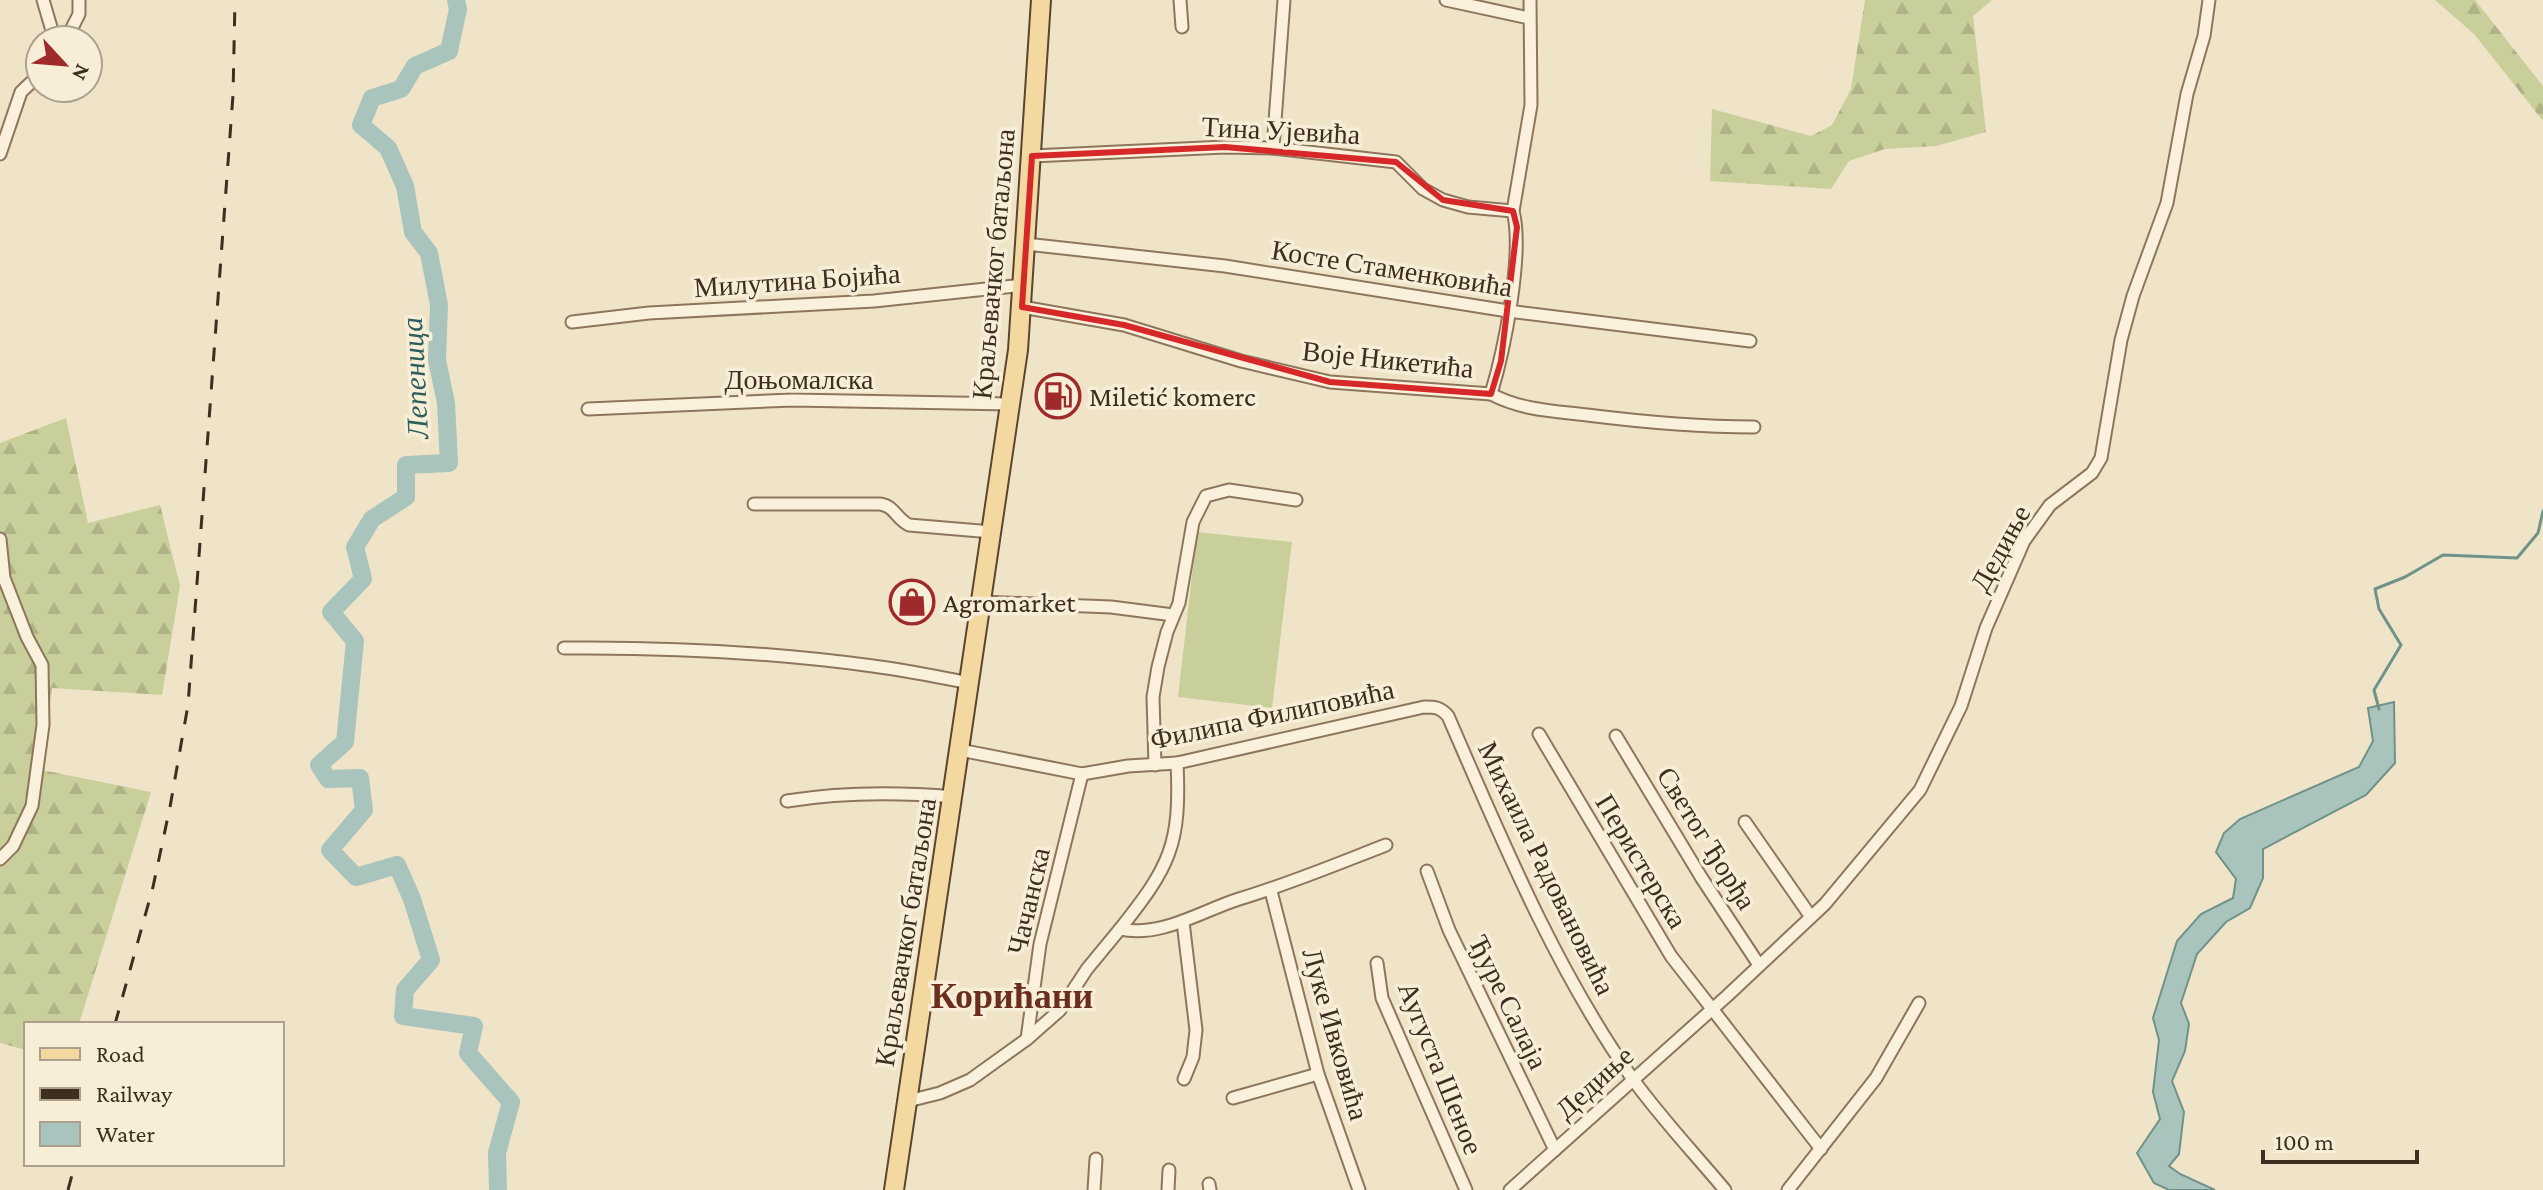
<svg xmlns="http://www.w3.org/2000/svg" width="2543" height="1190" viewBox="0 0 2543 1190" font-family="'Crimson Pro',serif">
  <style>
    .forest { fill: url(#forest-firs) }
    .pitch { fill: #c9cf9b }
    .water { fill: #a9c4bc; stroke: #6f938a; stroke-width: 2 }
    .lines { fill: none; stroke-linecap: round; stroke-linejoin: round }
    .stream { stroke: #6f938a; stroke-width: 3 }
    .river { stroke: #a9c4bc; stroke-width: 18 }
    .street-casing { stroke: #8d765c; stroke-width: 15 }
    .primary-casing { stroke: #5b4430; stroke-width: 22 }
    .street { stroke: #faf1dc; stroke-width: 11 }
    .primary { stroke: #f3d9a0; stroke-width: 18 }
    .rail { stroke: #3d2e20; stroke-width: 3; stroke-dasharray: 14 14; stroke-linecap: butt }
    .marked { fill: none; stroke: #d62828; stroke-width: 6; stroke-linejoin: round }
    .labels { text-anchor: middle; stroke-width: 7; stroke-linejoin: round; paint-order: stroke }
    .street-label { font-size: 28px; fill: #3d2e20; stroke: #f7eed8 }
    .poi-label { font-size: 28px; fill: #3d2e20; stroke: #f7eed8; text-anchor: start }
    .water-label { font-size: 30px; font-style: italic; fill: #2f5d5a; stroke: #f7eed8 }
    .district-label { font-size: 36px; font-weight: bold; fill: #6b2e1e; stroke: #f7eed8 }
  </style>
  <defs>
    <pattern id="forest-firs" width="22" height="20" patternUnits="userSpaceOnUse" patternTransform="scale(2)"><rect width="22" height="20" fill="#c9cf9b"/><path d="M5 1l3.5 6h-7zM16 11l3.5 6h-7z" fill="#aeb285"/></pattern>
  </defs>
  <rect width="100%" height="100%" fill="#f0e4c8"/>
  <!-- forest -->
  <g class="forest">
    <path d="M1865,0H1992L1973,16L1986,132L1936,146L1885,149L1849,161L1831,189L1710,181L1712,109L1811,136L1832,125L1851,89Z"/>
    <path d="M2435,0H2475L2543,86V121L2474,34Z"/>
    <path d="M66,418L88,523L160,505L180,586L162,695L52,688L42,770L151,792L79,1024H26V1050L0,1043V443Z"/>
  </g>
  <!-- pitch -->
  <path class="pitch" d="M1197,532L1292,542L1272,708L1178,697Z"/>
  <!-- water -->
  <path class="water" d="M2394,702L2395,763L2366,795L2263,849V878L2250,908L2226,922L2197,954L2181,1003L2189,1024L2185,1051L2172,1081L2184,1112L2179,1154L2169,1166L2180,1174L2215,1190H2169L2154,1183L2137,1153L2160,1119L2153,1092L2159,1040L2153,1018L2177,941L2201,914L2233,898L2236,879L2216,852L2224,833L2240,819L2359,767L2373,741L2368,708Z"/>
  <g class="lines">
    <!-- stream -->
    <path class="stream" d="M2379,709L2374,690L2401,645L2379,609L2375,589L2405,577L2443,555L2517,558L2538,533L2543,511"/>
    <!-- river -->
    <path class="river" d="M456,0L458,9L449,51L415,66L401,89L372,98L361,125L388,148L405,186L413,232L429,253L439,305L437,360L446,403L449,463L406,465V497L372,519L355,547L363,579L331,612L355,641L345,742L319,765L328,779L360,778L364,810L330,850L356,877L397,865L412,899L431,960L405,990L403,1016L474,1026L468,1053L511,1102L497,1153L498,1190"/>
    <!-- street casing -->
    <g class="street-casing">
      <g id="street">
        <path d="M43,0L53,34L58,40"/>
        <path d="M1180,0L1182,27"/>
        <path d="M1446,0L1529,18"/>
        <path d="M66,40L79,14V0"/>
        <path d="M1273,148L1284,0"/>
        <path d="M0,154L21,92L40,74"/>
        <path d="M1032,156L1225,147L1273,148L1396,162L1423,189L1443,200L1468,207L1513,211"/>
        <path d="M1026,244L1225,266L1508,311L1750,341"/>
        <path d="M1022,307L1124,325L1241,361L1330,382L1491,394C1521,410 1553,411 1587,415C1643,422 1698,427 1754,427"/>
        <path d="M572,322L649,313L874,301L1024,285"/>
        <path d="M1491,394C1504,351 1524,253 1513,211L1531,105L1530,0"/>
        <path d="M588,409L793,400L1010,404"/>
        <path d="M754,504H880C895,506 896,519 909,525L992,532"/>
        <path d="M0,539L4,578L27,637L42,665L43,725L32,806L13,846L0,859"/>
        <path d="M982,602L1111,607L1173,615"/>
        <path d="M564,648C667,647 770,652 873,666C905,670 938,677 970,683"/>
        <path d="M1539,734L1671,956L1821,1149"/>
        <path d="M1616,736L1701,877L1759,965"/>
        <path d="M960,750L1082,774L1128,766L1177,763L1424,707C1435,707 1440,707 1448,716C1502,840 1554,967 1632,1078C1660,1117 1694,1153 1725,1190"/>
        <path d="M1155,765L1153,697L1158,667L1167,632L1179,603L1193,522L1206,496L1229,490L1296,500"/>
        <path d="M787,801C843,792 898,792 954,797"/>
        <path d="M1745,822L1811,917"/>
        <path d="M1427,871L1449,930L1555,1150"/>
        <path d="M1271,891L1318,1074L1359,1190"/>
        <path d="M1183,922L1196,1030L1193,1057L1184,1079"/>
        <path d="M1120,929C1170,866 1181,845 1177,763"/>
        <path d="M1377,963L1382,998L1466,1190"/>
        <path d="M1027,1039L1040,944L1082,774"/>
        <path d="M1233,1098L1318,1074"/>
        <path d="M908,1101L940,1093L970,1080L1027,1039L1060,1010L1087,969L1120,929C1161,938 1201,911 1239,899C1289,884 1337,864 1386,845"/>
        <path d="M1209,1184L1210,1190"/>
        <path d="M1094,1190L1096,1159"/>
        <path d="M1168,1190L1169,1170"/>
        <path d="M1510,1190L1727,996L1825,904L1920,790L1961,706L1986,628L2024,541L2050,505L2092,473L2101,458L2121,340L2133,296L2167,203L2187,94L2204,36L2209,0"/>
        <path d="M1788,1190L1876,1078L1919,1003"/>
      </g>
    </g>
    <!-- primary casing -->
    <g class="primary-casing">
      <path id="primary" d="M894,1190L1018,350L1041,0"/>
    </g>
    <!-- street -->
    <use href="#street" class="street"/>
    <!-- primary -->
    <use href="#primary" class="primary"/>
    <!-- rail -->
    <g class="rail">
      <path d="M115,1024L153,887L170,807L188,705L233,95L235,0"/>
      <path d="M68,1190L75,1164"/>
    </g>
  </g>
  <!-- marked area -->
  <path class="marked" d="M1225,147L1396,162L1443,200L1513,211L1517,227L1501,361L1491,394L1330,382L1124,325L1022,307L1032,156Z"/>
  <!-- icons -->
  <defs>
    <g id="fuel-ring" transform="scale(2.3)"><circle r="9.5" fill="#f7eed8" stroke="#9e2a2b" stroke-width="1.5"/><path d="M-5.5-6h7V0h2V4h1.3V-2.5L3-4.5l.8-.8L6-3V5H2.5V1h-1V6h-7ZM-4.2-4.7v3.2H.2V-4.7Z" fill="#9e2a2b"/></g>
    <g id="shop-ring" transform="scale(2.3)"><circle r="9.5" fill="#f7eed8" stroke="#9e2a2b" stroke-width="1.5"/><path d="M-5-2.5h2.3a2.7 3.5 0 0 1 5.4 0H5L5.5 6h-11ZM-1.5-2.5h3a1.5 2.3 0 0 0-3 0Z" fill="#9e2a2b"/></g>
  </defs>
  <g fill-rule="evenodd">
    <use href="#fuel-ring" x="1058" y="396"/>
    <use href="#shop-ring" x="912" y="602"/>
  </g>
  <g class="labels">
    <!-- street labels -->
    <g class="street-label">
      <text transform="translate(1281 130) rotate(3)" y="10">Тина Ујевића</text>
      <text transform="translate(993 264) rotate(-85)" y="10">Краљевачког батаљона</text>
      <text transform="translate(1392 268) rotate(9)" y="10">Косте Стаменковића</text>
      <text transform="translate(797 280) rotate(-4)" y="10">Милутина Бојића</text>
      <text transform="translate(1388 359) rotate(6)" y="10">Воје Никетића</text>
      <text x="799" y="389">Доњомалска</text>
      <text transform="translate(2000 548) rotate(-61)" y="10">Дедиње</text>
      <text transform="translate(1272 714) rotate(-12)" y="10">Филипа Филиповића</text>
      <text transform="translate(1707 838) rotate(58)" y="10">Светог Ђорђа</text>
      <text transform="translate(1642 861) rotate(59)" y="10">Перистерска</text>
      <text transform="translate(1547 868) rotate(64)" y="10">Михаила Радовановића</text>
      <text transform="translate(1028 901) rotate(-77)" y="10">Чачанска</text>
      <text transform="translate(905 932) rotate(-81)" y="10">Краљевачког батаљона</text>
      <text transform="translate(1509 1002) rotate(64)" y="10">Ђуре Салаја</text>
      <text transform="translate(1336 1034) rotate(74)" y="10">Луке Ивковића</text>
      <text transform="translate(1441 1068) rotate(68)" y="10">Аугуста Шеное</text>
      <text transform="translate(1594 1082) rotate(-42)" y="10">Дедиње</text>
    </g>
    <!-- poi labels -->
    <g class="poi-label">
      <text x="1089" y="406">Miletić komerc</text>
      <text x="943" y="612">Agromarket</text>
    </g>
    <!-- water labels -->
    <g class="water-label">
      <text transform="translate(415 378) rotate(-93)" y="10">Лепеница</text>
    </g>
    <!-- district labels -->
    <g class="district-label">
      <text x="1012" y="1008">Корићани</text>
    </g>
  </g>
  <!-- legend -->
  <rect x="24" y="1022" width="260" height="144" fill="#f7eed8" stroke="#ada18e" stroke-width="2"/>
  <rect x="40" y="1048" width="40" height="12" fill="#f3d9a0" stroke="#ada18e" stroke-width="2"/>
  <text x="96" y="1062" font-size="24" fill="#3d2e20">Road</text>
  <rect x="40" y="1088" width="40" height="12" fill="#3d2e20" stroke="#ada18e" stroke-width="2"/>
  <text x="96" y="1102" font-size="24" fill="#3d2e20">Railway</text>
  <rect x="40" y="1122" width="40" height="24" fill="#a9c4bc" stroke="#ada18e" stroke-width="2"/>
  <text x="96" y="1142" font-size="24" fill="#3d2e20">Water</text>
  <!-- north arrow -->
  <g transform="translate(64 64) rotate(116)"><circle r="38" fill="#f7eed8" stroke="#ada18e" stroke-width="2"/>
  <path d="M0-6L14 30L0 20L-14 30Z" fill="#9e2a2b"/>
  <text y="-12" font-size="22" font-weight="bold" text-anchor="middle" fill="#3d2e20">N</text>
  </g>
  <!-- scale -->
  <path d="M2263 1150v12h154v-12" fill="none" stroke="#3d2e20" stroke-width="4"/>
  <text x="2275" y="1150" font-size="24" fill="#3d2e20" stroke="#f7eed8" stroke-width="6" paint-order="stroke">100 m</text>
</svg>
